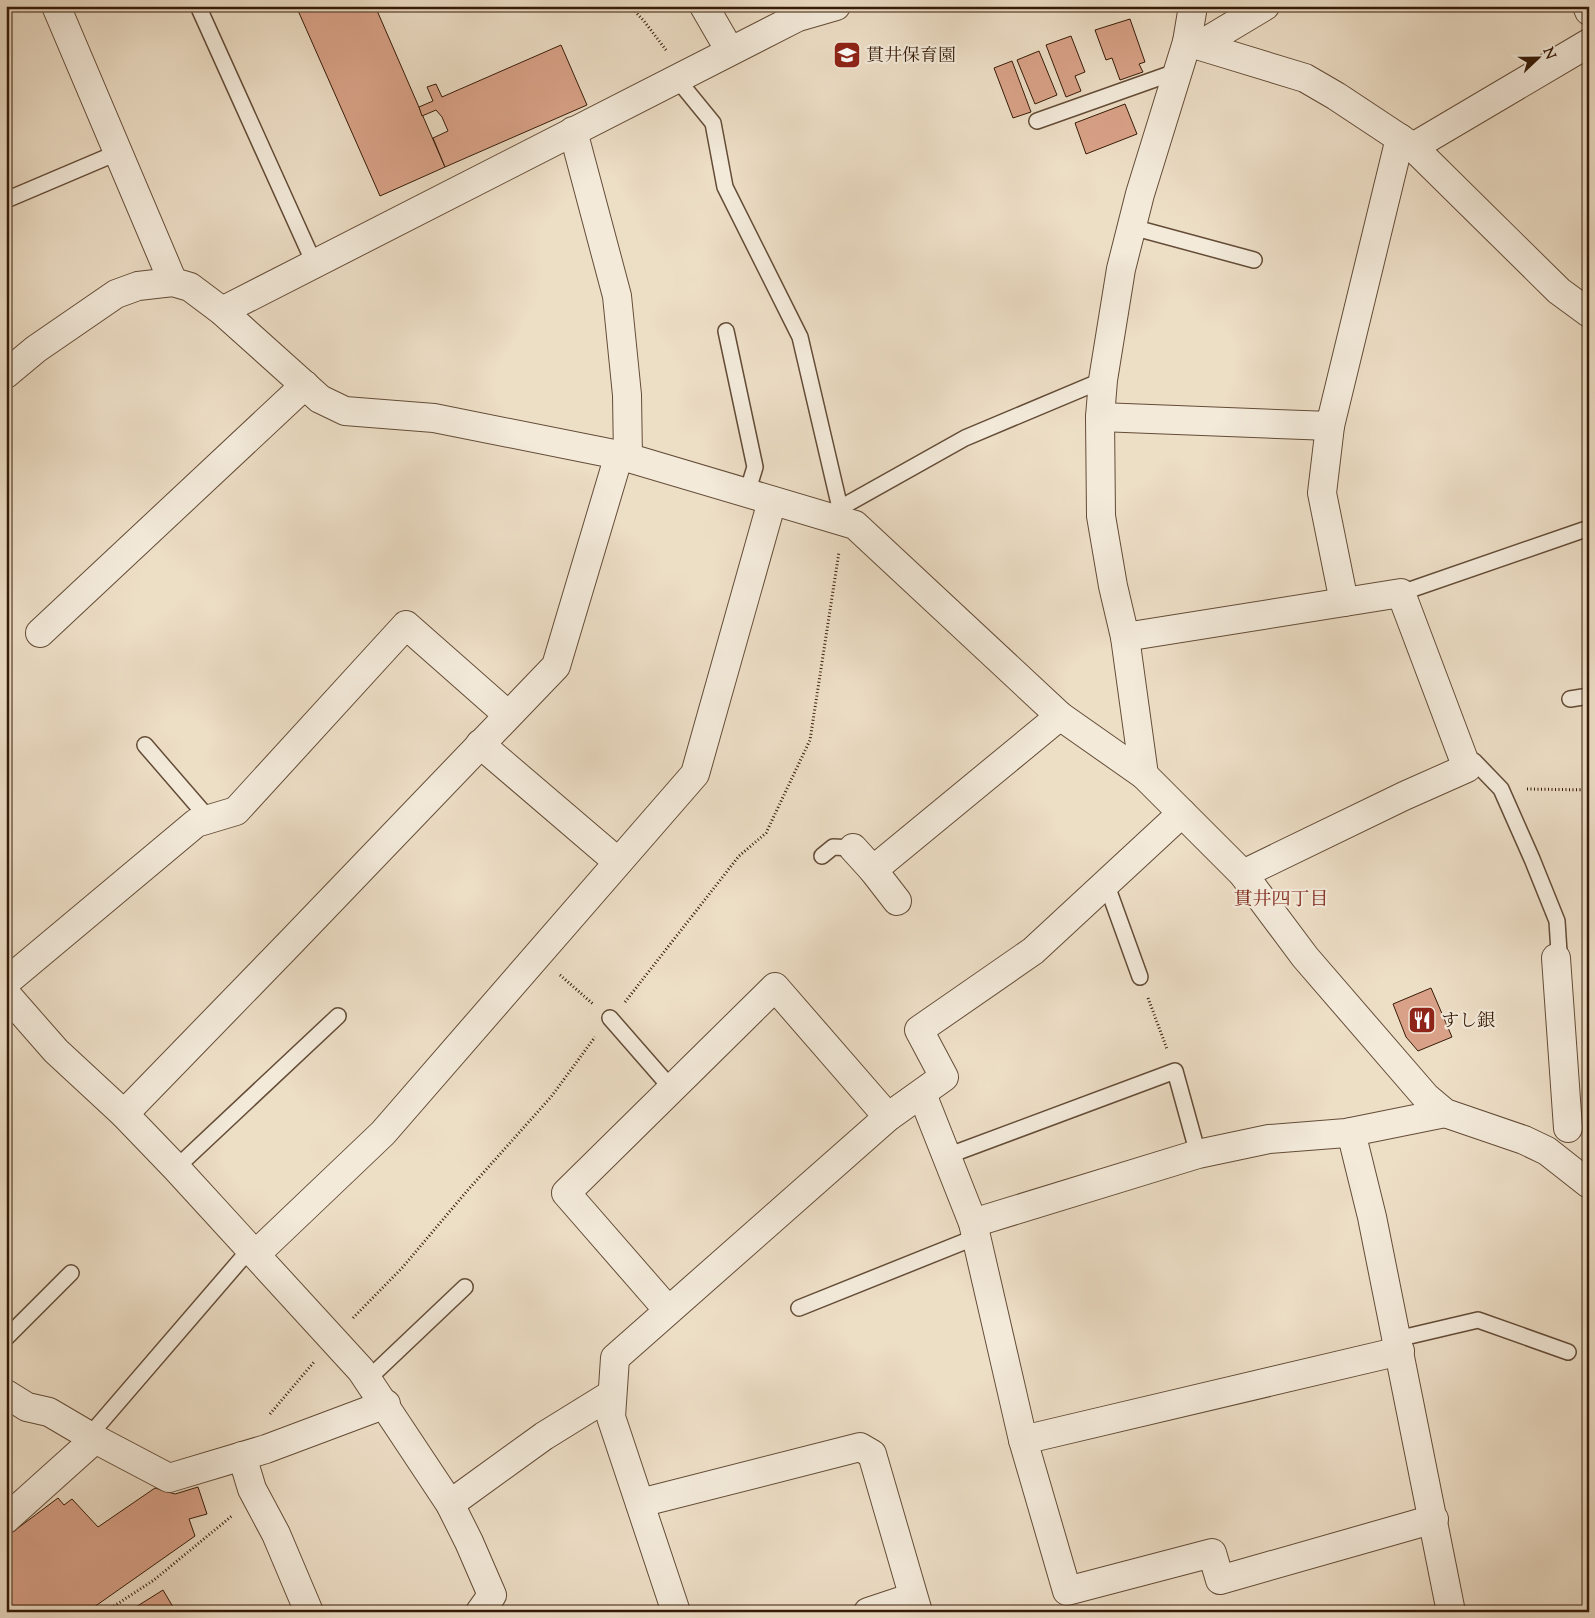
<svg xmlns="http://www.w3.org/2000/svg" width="1595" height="1618" viewBox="0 0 1595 1618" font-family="'Sorts Mill Goudy','Noto Serif JP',serif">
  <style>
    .building { fill: #d9a288; stroke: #361b07 }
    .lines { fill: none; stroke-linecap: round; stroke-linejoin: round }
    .service-casing { stroke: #644c37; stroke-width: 18 }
    .minor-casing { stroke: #644c37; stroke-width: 30 }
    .path { stroke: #361b07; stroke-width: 3; stroke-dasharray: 1 2.5; stroke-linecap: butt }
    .service { stroke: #f3eada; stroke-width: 15 }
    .minor { stroke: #f3eada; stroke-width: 28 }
    .labels { text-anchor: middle; stroke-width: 4.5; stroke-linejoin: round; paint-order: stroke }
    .poi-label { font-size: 18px; fill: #361b07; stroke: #f3eada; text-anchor: start }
    .neighbourhood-label { font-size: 19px; fill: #7a1f14; stroke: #f3eada }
  </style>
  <rect width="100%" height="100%" fill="#eddec6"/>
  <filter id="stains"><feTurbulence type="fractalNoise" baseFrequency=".004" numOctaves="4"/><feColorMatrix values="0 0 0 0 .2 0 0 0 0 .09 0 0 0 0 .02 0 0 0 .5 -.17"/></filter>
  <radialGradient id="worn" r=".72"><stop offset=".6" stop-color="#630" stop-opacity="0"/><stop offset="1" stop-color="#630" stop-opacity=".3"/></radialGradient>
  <!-- building -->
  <g class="building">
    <path d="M296,6H375L445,167L380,196Z"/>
    <path d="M1130,19L1145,62L1139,64L1143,72L1120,80L1112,58L1106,60L1095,30Z"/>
    <path d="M1071,36L1085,72L1075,76L1081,91L1066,97L1046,45Z"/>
    <path d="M561,45L587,105L445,167L433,138L448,131L442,117L436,110L422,116L419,107L433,101L427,87L436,84L442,97Z"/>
    <path d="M1039,51L1057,95L1035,104L1017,60Z"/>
    <path d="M1012,61L1031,112L1013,118L994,68Z"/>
    <path d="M1125,104L1137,134L1086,154L1075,123Z"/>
    <path d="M1431,988L1452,1037L1418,1051L1406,1037L1393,1004Z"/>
    <path d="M198,1487L207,1514L189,1519L195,1536L87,1612H6V1537L58,1498L64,1505L72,1499L98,1527L155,1488L175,1494Z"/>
    <path d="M163,1590L176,1612H133L131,1610Z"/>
  </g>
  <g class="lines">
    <!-- service casing -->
    <g class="service-casing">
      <g id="service">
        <path d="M198,6L314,263"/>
        <path d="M677,79L713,123L725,187L800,337L840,508L838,520"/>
        <path d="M1037,121L1178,71"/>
        <path d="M6,200L119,152"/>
        <path d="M1132,227L1254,260"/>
        <path d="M726,331L755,467L747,493"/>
        <path d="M840,508L965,438L1103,380"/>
        <path d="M1401,593L1589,528"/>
        <path d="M1570,699L1589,696"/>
        <path d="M145,745L209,819"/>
        <path d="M1465,762L1474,761L1501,789L1532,859L1557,921L1559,952L1556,958"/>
        <path d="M822,856L833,847L853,848"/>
        <path d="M1106,883L1140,977"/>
        <path d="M610,1018L672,1089"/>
        <path d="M947,1156L1175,1071L1198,1154"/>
        <path d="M176,1168L338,1016"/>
        <path d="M799,1308L976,1237"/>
        <path d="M6,1338L71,1273"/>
        <path d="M1397,1339L1478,1320L1568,1352"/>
        <path d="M368,1379L465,1287"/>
        <path d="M89,1436L250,1249"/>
      </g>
    </g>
    <!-- minor casing -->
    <g class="minor-casing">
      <g id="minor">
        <path d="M56,6L173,282"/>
        <path d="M704,6L730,51"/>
        <path d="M1587,6L1589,11"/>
        <path d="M1187,42L1305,78L1336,96L1413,147L1559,291L1589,313"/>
        <path d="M1200,45L1265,6"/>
        <path d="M573,131L617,296L627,395L628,458"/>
        <path d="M1413,147L1589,43"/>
        <path d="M222,311L798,17L836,6"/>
        <path d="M6,374L36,349L116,294L138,286L173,282L190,287L222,311L320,399L345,411L434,418L619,455L855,525L1060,716L1144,775L1243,874L1305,957L1426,1097L1445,1113L1524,1140L1547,1151L1589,1184"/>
        <path d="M1100,417L1330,426L1400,138"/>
        <path d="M1330,426L1322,493L1344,602"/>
        <path d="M40,633L305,385"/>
        <path d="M1125,637L1401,593L1467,768L1404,796L1243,874"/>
        <path d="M480,744L618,862"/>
        <path d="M1144,775L1125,637L1113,586L1101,516L1100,417L1103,380L1121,269L1140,194L1187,42L1193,6"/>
        <path d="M853,848L873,870L897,901"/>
        <path d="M873,870L1060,716"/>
        <path d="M1556,958L1568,1128"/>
        <path d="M6,982L196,823L236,811L406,625L508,715"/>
        <path d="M6,994L56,1051L124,1114L176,1168L361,1370L450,1504L469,1542L492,1595L480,1612"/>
        <path d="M922,1094L973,1223L1023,1440L1067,1591L1212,1553L1220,1580L1434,1519"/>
        <path d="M124,1114L291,942L556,666L619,455"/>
        <path d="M1351,1132L1372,1217L1451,1612"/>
        <path d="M973,1223L1198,1154L1269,1139L1346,1133L1445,1113"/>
        <path d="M256,1254L383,1133L695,774L772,501"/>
        <path d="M668,1310L566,1193L775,987L888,1117"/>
        <path d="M6,1394L27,1407L49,1412L95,1439L169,1478L266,1449L386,1404"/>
        <path d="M1023,1440L1400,1351"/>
        <path d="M242,1456L252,1489L276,1534L309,1612"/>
        <path d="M640,1503L860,1447L872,1454L918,1612"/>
        <path d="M450,1504L544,1436L612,1394"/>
        <path d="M6,1519L95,1439"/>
        <path d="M676,1612L611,1417L615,1358L888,1117L944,1077L919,1030L1033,951L1182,813"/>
        <path d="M868,1612L913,1597"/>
      </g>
    </g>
    <!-- path -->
    <g class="path">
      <path d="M630,6L644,21L666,50"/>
      <path d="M1527,789L1589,790"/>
      <path d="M560,975L593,1004"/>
      <path d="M1148,998L1167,1049"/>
      <path d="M625,1002L739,856L766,833L810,740L839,552"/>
      <path d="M353,1318L402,1268L467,1191L551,1097L595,1037"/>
      <path d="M270,1414L314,1362"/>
      <path d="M105,1612L154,1580L233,1515"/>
    </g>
    <!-- service -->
    <use href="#service" class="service"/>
    <!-- minor -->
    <use href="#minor" class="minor"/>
  </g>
  <!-- icons -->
  <defs>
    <g id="school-square" transform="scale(1.4375)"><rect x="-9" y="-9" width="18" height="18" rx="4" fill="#8f2418" stroke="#f3eada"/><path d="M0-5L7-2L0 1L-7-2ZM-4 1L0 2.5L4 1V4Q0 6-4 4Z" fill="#fff"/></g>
    <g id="restaurant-square" transform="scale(1.4375)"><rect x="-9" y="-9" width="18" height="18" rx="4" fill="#8f2418" stroke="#f3eada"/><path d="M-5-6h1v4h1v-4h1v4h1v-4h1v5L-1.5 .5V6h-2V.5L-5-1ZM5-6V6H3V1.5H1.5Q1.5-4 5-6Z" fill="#fff"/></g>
  </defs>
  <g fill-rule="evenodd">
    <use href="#school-square" x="847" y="55"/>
    <use href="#restaurant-square" x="1422" y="1020"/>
  </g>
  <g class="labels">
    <!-- poi labels -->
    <g class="poi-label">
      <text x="866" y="61">貫井保育園</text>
      <text x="1441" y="1026">すし銀</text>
    </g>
    <!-- neighbourhood labels -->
    <g class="neighbourhood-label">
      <text x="1281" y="905">貫井四丁目</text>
    </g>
  </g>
  <!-- margin -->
  <rect width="1595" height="1618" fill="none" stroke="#eddec6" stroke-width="25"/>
  <rect x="8" y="8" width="1580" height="1603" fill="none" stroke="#361b07" stroke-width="2.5"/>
  <rect x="12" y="12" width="1570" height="1593" fill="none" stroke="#361b07"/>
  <!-- north arrow -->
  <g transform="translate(1538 58) rotate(68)" stroke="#f3eada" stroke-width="4" paint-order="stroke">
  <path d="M0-4L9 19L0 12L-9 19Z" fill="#361b07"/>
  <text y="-8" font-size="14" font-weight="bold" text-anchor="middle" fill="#361b07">N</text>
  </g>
  <rect width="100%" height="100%" filter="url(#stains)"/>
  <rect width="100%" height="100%" fill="url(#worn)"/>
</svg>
